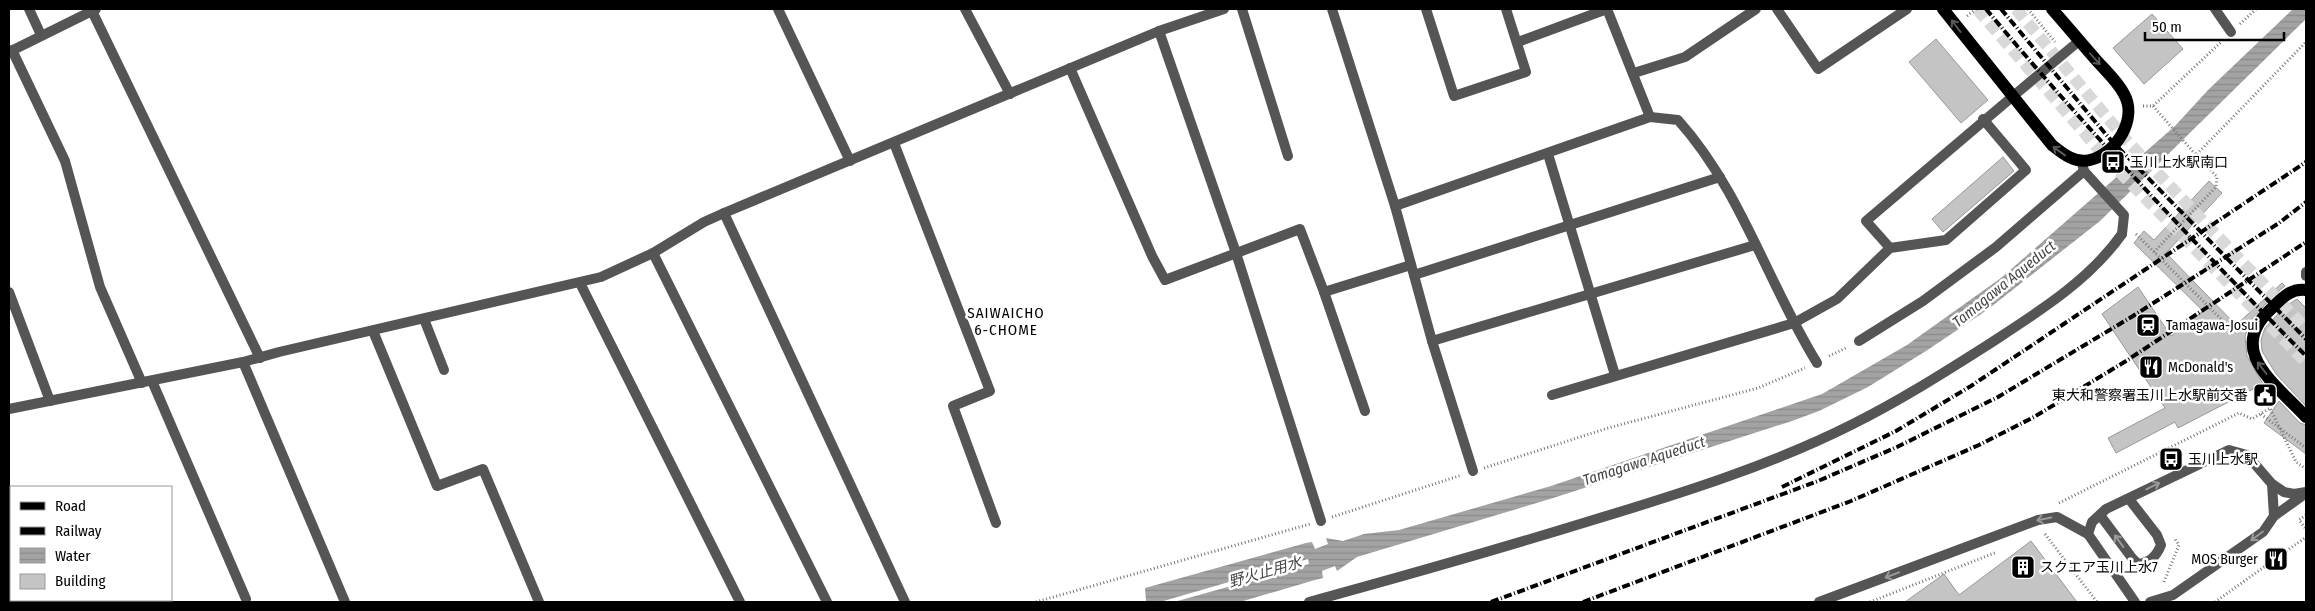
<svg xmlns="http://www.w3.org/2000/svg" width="2315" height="611" viewBox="0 0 2315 611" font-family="'Fira Sans Condensed','Noto Sans JP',sans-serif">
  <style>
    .water { fill: url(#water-rules) }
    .building { fill: #c4c4c4; stroke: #999 }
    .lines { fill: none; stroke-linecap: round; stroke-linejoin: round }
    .primary-tunnel { stroke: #d9d9d9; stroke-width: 12; stroke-dasharray: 12 6; stroke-linecap: butt }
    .path { stroke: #777; stroke-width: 3; stroke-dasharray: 1 2.5; stroke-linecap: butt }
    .service { stroke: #555; stroke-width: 10 }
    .minor { stroke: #555; stroke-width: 10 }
    .tertiary { stroke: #555; stroke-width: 10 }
    .primary { stroke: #000; stroke-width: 12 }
    .rail { stroke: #000; stroke-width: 4; stroke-dasharray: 8 2.5 1 2.5; stroke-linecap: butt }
    .oneway { stroke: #595959 }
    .oneway2 { stroke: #999 }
    .labels { text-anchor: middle; stroke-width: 5; stroke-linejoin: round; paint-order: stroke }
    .poi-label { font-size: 14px; fill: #000; stroke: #fff; text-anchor: start }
    .water-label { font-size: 15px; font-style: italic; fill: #444; stroke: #fff }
    .neighbourhood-label { font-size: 15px; letter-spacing: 1px; fill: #000; stroke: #fff }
  </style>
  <defs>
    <pattern id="water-rules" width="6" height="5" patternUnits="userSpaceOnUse" patternTransform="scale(1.25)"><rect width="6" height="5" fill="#a3a3a3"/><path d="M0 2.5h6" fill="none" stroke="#8b8b8b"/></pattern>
  </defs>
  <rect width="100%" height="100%" fill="#fff"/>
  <!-- water -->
  <path class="water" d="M2293,9H2306V19L2100,221L1987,310L1926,351L1868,387L1819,411L1792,421L1550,499L1357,557L1337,571L1335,566L1322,571L1323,578L1315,580L1240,602H1174L1309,564L1308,559L1160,602L1146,601L1145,588L1306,543L1312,542L1315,549L1328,544L1326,538L1343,541L1364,534L1399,530L1551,486L1822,394L1907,345L2001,278L2175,126L2208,90Z"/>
  <!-- building -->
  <g class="building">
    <path d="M2152,14L2183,49L2144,84L2113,48Z"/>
    <path d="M1936,39L1988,100L1961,123L1909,62Z"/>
    <path d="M2003,157L2014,171L1943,232L1932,219Z"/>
    <path d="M2209,181L2222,193L2166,253L2236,325L2282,283L2285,286L2273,296L2252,319L2245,336L2247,356L2263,384L2178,428L2175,422L2116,453L2108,438L2165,408L2102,314L2138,287L2171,336L2203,311L2134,243L2144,231L2154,240Z"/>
    <path d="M2297,299L2306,308V406L2276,374L2262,351L2261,340L2265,328L2284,307Z"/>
    <path d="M2279,401L2300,423L2306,425V454L2264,423Z"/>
    <path d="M2031,541L2077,602H1905L1944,574L1959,595Z"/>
  </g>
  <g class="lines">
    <!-- primary-tunnel -->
    <g class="primary-tunnel">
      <path d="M1977,9L2107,159L2306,362"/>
      <path d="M2016,9L2127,141L2306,329"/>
    </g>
    <!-- path -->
    <g class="path">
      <path d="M2028,9L2055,42"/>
      <path d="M1967,16L1976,9"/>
      <path d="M2240,24L2256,9"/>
      <path d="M2143,106H2153L2221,42"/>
      <path d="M2153,106L2196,155L2306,42"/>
      <path d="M2136,234L2234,332L2241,325"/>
      <path d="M2154,252L2216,187L2217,177L2196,155"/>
      <path d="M1829,356L1848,347"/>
      <path d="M2261,414L2306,448"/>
      <path d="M1484,468L1608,428L1758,388L1805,368"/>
      <path d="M2059,503L2239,413L2252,419L2270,408L2296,462L2306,469"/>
      <path d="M2306,515L2299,520L2306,529"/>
      <path d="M1332,517L1462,475"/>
      <path d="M2045,534L2097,602"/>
      <path d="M2164,582L2179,545L2175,539"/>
      <path d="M1036,602L1310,524"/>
      <path d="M1870,602L1997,552"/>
      <path d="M2215,602L2306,537"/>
    </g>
    <!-- service -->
    <g class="service">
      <path d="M965,9L1010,94"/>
      <path d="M1777,9L1818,69L1907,9"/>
      <path d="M1518,42L1607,9"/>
      <path d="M2012,97L2079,41"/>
      <path d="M1548,154L1615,375"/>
      <path d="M2082,163L2084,171L2124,215L2122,234"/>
      <path d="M1890,248L1946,240L2026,170L1983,119"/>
      <path d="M653,253L827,602"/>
      <path d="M1324,292L1365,411"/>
      <path d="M424,319L444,370"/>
      <path d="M2100,515L2132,558L2138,564C2150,562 2156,557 2161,545L2157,535L2129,499"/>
    </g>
    <!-- minor -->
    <g class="minor">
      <path d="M29,9L41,35"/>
      <path d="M778,9L850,161"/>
      <path d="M1242,9L1288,156"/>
      <path d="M1332,9L1395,206L1432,341L1473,471"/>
      <path d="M1426,9L1454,96L1526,72L1506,9"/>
      <path d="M1607,9L1650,117"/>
      <path d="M2215,9L2231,32"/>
      <path d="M92,11L260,358"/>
      <path d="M1159,31L1236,253L1321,521"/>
      <path d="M12,50L65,161L100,287L142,383"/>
      <path d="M9,52L96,9"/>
      <path d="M1070,68L1152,256L1165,280L1300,229L1324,292L1411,265"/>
      <path d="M1634,73L1685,57L1756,9"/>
      <path d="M894,143L990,391L953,406L996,523"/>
      <path d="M1395,206L1650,117L1678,120C1741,190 1768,284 1817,363"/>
      <path d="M724,213L905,602"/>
      <path d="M1414,275L1720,177"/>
      <path d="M580,283L740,602"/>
      <path d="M9,292L50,401"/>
      <path d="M373,331L437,486L483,469L539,602"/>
      <path d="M1432,341L1755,245"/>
      <path d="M1859,341L1923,301L1996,247L2084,171"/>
      <path d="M243,362L345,602"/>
      <path d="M152,381L246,599"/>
      <path d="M1552,395L1794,323L1837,299L1890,248L1866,221L2012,97"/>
      <path d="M9,409L243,362L279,352L601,277L653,253L704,222L724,213L1159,31L1224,9"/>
      <path d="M9,575L11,582"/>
      <path d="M18,600L19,602"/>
      <path d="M1309,602C1404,576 1499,549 1593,520C1679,494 1772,465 1853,424C1899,401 1942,374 1986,346C2035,314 2088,282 2122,234"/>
      <path d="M1819,602L2038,520L2057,517L2088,534"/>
    </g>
    <!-- tertiary -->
    <g class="tertiary">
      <path d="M2306,272V276"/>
      <path d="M2272,484L2274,516"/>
      <path d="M2135,602L2088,534L2092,522L2106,509L2229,450L2247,455L2272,484L2284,492L2294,494L2306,492"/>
      <path d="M2150,602L2173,595L2263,532L2274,516L2305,494"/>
    </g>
    <!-- primary -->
    <g class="primary">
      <path d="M1943,9L2052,145C2062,153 2075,164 2090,160C2116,154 2138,119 2124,94C2118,82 2106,71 2097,61C2082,44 2067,26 2052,9"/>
      <path d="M2306,290C2290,288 2281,299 2271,309C2225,351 2276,384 2306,417"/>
    </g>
    <!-- rail -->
    <g class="rail">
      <path d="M1986,9C2087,130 2195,244 2306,356"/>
      <path d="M2001,9L2109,138L2306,339"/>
      <path d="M1782,487L1896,431L1971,386L2306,162"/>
      <path d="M1491,602L1818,481L1897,447L1998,397L2133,316L2279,223L2306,202"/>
      <path d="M1583,602L1851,501L1979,445L2034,417L2126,361L2306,242"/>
    </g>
  </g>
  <!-- one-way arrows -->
  <defs><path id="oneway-shaft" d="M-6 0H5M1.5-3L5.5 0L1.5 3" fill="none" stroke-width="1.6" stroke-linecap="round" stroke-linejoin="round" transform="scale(1.25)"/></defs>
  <g class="oneway">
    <use href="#oneway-shaft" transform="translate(1956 26) rotate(-127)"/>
    <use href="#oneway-shaft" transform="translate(2095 59) rotate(48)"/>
    <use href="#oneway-shaft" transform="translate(2059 151) rotate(-144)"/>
    <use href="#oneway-shaft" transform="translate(2262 368) rotate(-127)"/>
  </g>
  <g class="oneway2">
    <use href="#oneway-shaft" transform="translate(2153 486) rotate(-27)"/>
    <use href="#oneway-shaft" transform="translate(2044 519) rotate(169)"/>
    <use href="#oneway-shaft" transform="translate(2257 536) rotate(143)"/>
    <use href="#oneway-shaft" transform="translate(2119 541) rotate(-126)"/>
    <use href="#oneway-shaft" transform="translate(1892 575) rotate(159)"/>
  </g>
  <!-- icons -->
  <defs>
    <g id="bus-square" transform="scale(1.25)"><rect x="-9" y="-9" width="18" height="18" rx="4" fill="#000" stroke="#fff"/><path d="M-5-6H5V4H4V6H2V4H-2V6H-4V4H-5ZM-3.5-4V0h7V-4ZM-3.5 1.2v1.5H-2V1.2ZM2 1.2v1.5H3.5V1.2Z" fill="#fff"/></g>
    <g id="station-square" transform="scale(1.25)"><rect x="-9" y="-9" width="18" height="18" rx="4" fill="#000" stroke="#fff"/><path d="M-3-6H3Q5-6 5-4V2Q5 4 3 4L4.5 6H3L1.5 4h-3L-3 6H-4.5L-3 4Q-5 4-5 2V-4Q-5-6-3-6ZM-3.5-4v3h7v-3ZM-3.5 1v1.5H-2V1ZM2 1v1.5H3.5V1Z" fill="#fff"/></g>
    <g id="restaurant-square" transform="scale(1.25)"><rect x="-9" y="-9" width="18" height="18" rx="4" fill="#000" stroke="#fff"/><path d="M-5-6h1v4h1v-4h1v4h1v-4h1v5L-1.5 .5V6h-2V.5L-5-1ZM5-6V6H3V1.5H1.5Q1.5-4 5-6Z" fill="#fff"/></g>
    <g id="civic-square" transform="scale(1.25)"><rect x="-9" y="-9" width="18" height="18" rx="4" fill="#000" stroke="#fff"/><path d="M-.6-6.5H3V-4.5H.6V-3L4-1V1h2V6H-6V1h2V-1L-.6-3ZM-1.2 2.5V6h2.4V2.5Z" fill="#fff"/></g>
    <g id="building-square" transform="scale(1.25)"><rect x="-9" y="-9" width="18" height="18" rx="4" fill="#000" stroke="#fff"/><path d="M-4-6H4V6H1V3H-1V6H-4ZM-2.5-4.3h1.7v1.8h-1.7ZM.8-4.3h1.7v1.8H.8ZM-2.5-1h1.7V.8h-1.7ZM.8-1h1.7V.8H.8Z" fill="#fff"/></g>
  </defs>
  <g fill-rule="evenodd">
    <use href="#bus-square" x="2113" y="162"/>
    <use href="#station-square" x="2148" y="325"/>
    <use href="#restaurant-square" x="2151" y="367"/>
    <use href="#civic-square" x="2265" y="395"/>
    <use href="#bus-square" x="2171" y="459"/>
    <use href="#restaurant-square" x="2276" y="559"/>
    <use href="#building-square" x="2023" y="567"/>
  </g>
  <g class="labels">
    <!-- poi labels -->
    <g class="poi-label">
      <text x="2130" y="167">玉川上水駅南口</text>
      <text x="2166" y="330">Tamagawa-Josui</text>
      <text x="2168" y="372">McDonald's</text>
      <text x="2248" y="400" text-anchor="end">東大和警察署玉川上水駅前交番</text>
      <text x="2188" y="464">玉川上水駅</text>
      <text x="2258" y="564" text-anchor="end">MOS Burger</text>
      <text x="2040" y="572">スクエア玉川上水7</text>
    </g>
    <!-- water labels -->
    <g class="water-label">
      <text transform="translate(2004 284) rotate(-39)" y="5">Tamagawa Aqueduct</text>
      <text transform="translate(1644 461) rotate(-18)" y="5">Tamagawa Aqueduct</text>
      <text transform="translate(1265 572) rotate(-16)" y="5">野火止用水</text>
    </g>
    <!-- neighbourhood labels -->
    <g class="neighbourhood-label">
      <text x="1006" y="318">SAIWAICHO<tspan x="1006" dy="17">6-CHOME</tspan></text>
    </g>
  </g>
  <!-- border -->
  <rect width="2315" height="611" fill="none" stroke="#000000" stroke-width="20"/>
  <!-- legend -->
  <rect x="10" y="486" width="162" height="115" fill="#ffffff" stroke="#999999"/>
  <rect x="20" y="502" width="25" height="8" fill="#000000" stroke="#999999"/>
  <text x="55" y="511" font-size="15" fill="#000000">Road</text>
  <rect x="20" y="527" width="25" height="8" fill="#000000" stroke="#999999"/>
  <text x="55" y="536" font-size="15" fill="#000000">Railway</text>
  <rect x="20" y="548" width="25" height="15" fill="url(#water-rules)" stroke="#999999"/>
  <text x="55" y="561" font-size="15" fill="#000000">Water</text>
  <rect x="20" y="574" width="25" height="15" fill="#c4c4c4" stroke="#999999"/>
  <text x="55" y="586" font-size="15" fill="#000000">Building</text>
  <!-- scale -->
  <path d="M2145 32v8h139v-8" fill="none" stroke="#000000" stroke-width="2.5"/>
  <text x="2152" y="32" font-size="15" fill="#000000" stroke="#ffffff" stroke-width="4" paint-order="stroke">50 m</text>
</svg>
